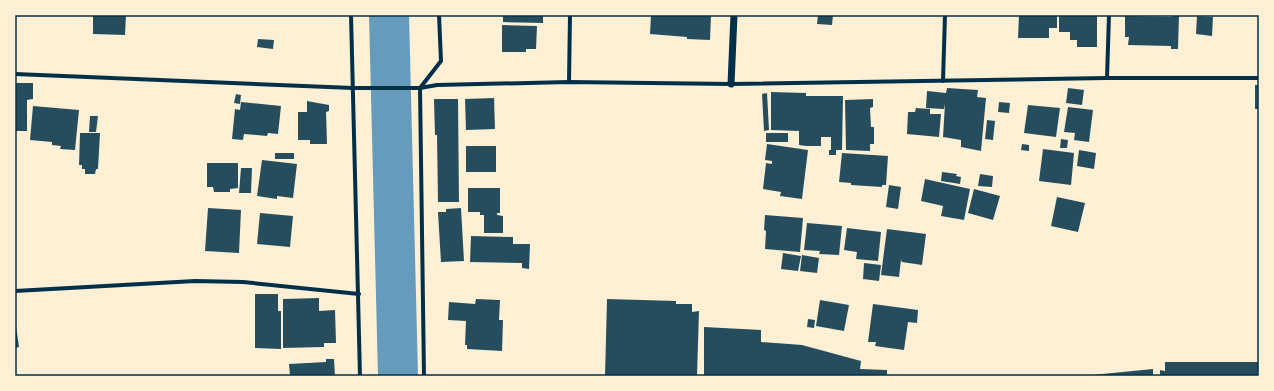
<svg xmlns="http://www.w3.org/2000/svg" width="1274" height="391" viewBox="0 0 1274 391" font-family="'Source Sans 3',sans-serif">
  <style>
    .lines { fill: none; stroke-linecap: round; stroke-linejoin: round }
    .river { stroke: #669bbc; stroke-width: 40 }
    .building { fill: #264d5e }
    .minor { stroke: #003049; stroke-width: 4 }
    .tertiary { stroke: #003049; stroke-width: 7 }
    .neatline { fill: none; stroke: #003049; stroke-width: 1.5 }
  </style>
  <rect width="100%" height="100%" fill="#fdf0d5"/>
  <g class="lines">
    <!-- river -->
    <path class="river" d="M389,15L398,376"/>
  </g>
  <!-- building -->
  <g class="building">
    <path d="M93,15H126L125,35L93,34Z"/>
    <path d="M503,15H543V23L503,22Z"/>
    <path d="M651,15H711L710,40L687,39V37L650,34Z"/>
    <path d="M818,15H833L832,25L817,24Z"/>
    <path d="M1019,15H1057V28H1049V38H1018Z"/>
    <path d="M1059,15H1097V47H1077V40H1070V32H1059Z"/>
    <path d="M1171,15H1179L1178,49H1171V46L1128,45L1129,37H1125V16L1172,17Z"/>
    <path d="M1197,16L1213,17L1212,36L1196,34Z"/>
    <path d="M502,25L537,26L536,49H526V52H502Z"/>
    <path d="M258,39L274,40L273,49L257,47Z"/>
    <path d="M15,83H33V99L27,100V131H15Z"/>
    <rect x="1255" y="85" width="4" height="24"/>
    <path d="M947,88L978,90L977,97L986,98L981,151L961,147V140L943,137L945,104L944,109L926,108L927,91L946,93Z"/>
    <path d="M1068,88L1084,90L1082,105L1066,103Z"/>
    <path d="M771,92L806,93V96H843L842,150H836V155H829V150H831V137H821V146H806L799,145V131L771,130Z"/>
    <path d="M767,93L769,130L764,131L762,94Z"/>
    <path d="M236,94L241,95L240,104L234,103Z"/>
    <path d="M494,98L495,129L466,130L465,99Z"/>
    <path d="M434,99H458L459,202H438L437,135H435Z"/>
    <path d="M873,99V107L870,108L871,127H874V144H870V151L846,150L845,100Z"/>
    <path d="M307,101L329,105V111L326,112L327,144H310V140H298V112H307Z"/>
    <path d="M241,102L281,106L278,134L268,133L267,136L244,134L243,140L232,139L235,109L240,110Z"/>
    <path d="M999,102L1010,103L1009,113L998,112Z"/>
    <path d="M1028,105L1060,108L1056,137L1024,133Z"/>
    <path d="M33,106L79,110L75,150L60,149L61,146L52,145V142L30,140Z"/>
    <path d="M1068,107L1093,110L1089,142L1074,140L1075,133L1064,132Z"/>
    <path d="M916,108L930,109V114H941L939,137L907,134L908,112H915Z"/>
    <path d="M90,116H98L96,132H89Z"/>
    <path d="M987,120L995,121L993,140L985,139Z"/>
    <path d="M80,133H100L98,169H96L95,174H85V169H82V165H79Z"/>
    <rect x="766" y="133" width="22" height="9"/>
    <path d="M1061,139L1068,140L1067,148H1060Z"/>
    <path d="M767,144L808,150L802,199L780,196L781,192L763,189L766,163L772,164V161L765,160Z"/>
    <path d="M1022,144L1029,145V151L1021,150Z"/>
    <rect x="466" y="146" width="30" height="26"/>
    <path d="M1043,149L1074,153L1071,185L1039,181Z"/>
    <path d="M1079,150L1096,153L1094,169L1077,166Z"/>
    <rect x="275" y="153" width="19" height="6"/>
    <path d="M842,153L888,156L886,185H882V187L851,185V183L839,182Z"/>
    <path d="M262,160L297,164L293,198L277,196V199L257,196Z"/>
    <path d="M207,163H238V188L230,189V192H214L213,187H207Z"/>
    <path d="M241,168H252L251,193H239Z"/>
    <path d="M942,172L957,174L956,176L961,177L960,184L941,181Z"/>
    <path d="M980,174L993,176L992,187L978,186Z"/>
    <path d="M925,179L970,189L964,220L941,216L943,206L921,201Z"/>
    <path d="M889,185L901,187L898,209L886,207Z"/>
    <path d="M468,188H500V213H497V215L503,216V233H484V215H480V212H468Z"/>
    <path d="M974,189L1000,196L993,220L968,213Z"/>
    <path d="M1057,197L1085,203L1078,232L1051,226Z"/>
    <path d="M208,208L241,210L239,253L205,251Z"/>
    <path d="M461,208L464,261L441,262L438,212H446V209Z"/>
    <path d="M260,213L293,216L290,247L257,244Z"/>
    <path d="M765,215L803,218L800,252L765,249L766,231L764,230Z"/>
    <path d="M807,223L842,226L839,255L819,254L820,251L804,250Z"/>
    <path d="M847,228L881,232L878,261L856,259L857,252L844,250Z"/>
    <path d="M887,229L926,234L922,265L902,262L901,260L899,277L881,275Z"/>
    <path d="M471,236L513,237V244H530L529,269L522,268V263L470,262Z"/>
    <path d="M783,253L801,256L798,271L781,269Z"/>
    <path d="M802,255L819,258L817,273L800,271Z"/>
    <path d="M864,263L881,265L879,281L863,279Z"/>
    <path d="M255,294H278V311H281V349L255,348Z"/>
    <path d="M319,298V311L335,310L336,343H324V347L283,348V299Z"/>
    <path d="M476,299L500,300L499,320H503L502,351L467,349V345H465L466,321L448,320L449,302L475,304Z"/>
    <path d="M607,299L676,301V304H692V312L699,311L697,376H605Z"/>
    <path d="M820,300L849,305L844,331L816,326Z"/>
    <path d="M873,304L918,310L917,323L908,322L904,350L875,346L876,342H868Z"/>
    <path d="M15,319L19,347L15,348Z"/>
    <path d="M808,319L815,320L814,328L807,327Z"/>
    <path d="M704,327L761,330V342L802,345L861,361L860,369L887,370V376H704Z"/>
    <path d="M326,359H334L335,376H290L289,364L326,362Z"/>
    <path d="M1165,362H1259V376H1160V370L1165,371Z"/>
    <path d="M1153,369V376H1092V375Z"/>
  </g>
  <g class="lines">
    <!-- minor -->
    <g class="minor">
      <path d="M351,15L360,376"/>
      <path d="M15,74L353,88H420L437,85L569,82L731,84L1107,78H1259"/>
      <path d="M1107,78L1109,15"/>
      <path d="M943,81L945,15"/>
      <path d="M569,82L570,15"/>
      <path d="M15,291L195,281L243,282L359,294"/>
      <path d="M424,376L420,88L441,61L439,15"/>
    </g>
    <!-- tertiary -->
    <path class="tertiary" d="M731,84L734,15"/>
  </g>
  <!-- border -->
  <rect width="1274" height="391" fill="none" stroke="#fdf0d5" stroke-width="32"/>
  <rect x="16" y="16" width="1242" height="359" class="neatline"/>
</svg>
